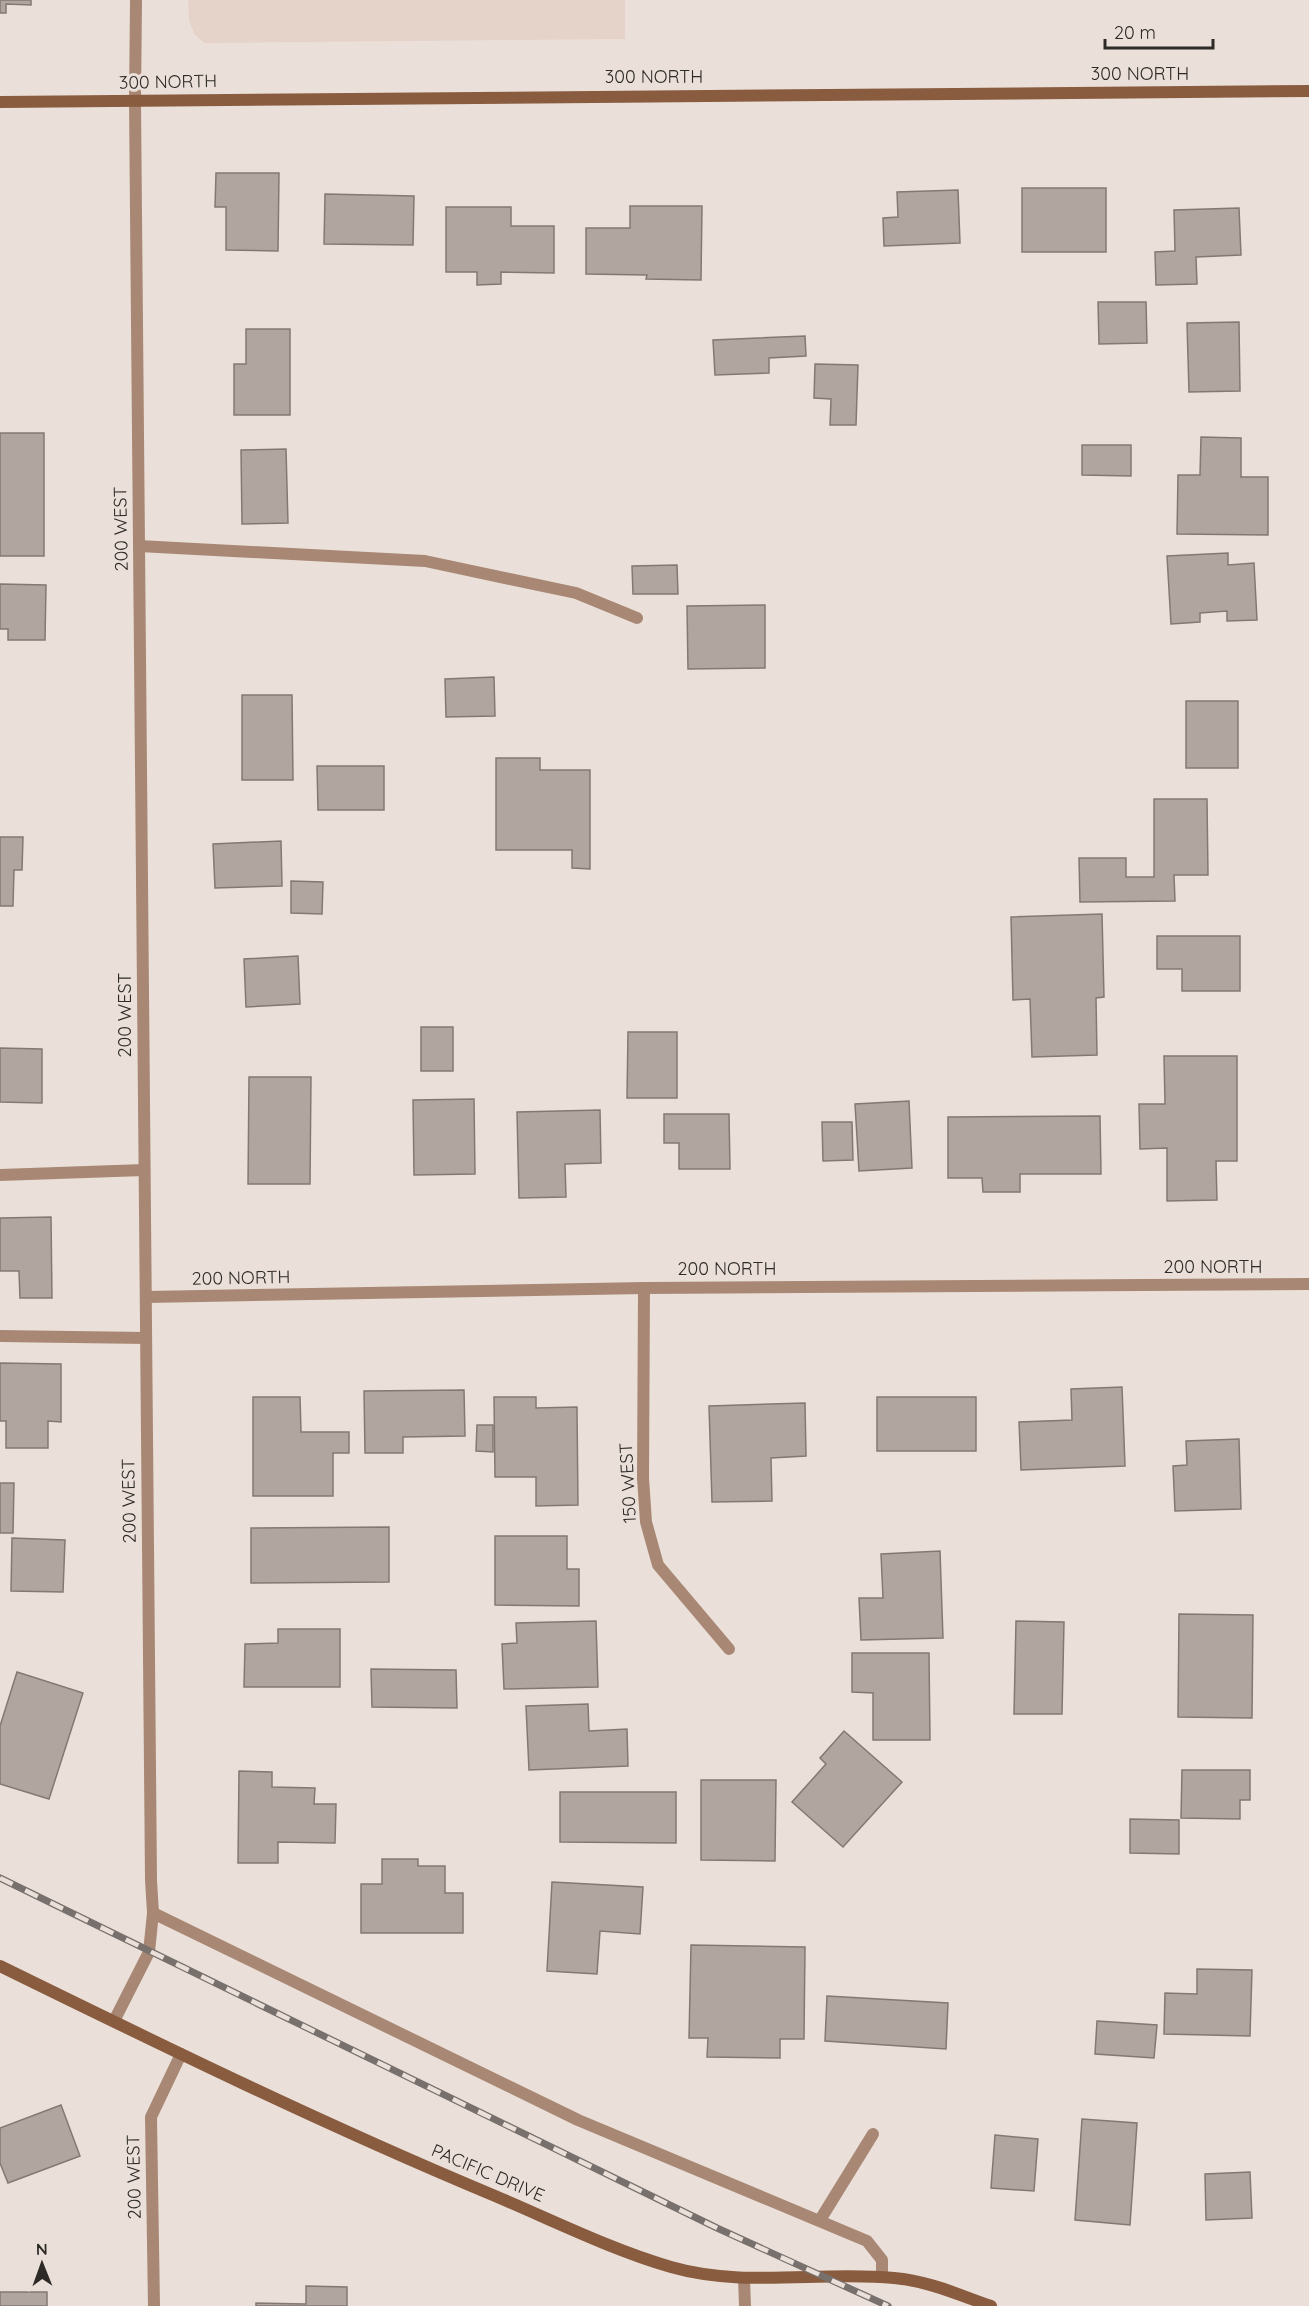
<svg xmlns="http://www.w3.org/2000/svg" width="1309" height="2306" viewBox="0 0 1309 2306" font-family="Quicksand,sans-serif">
  <style>
    .built { fill: #e5d2c8 }
    .building { fill: #b0a69f; stroke: #837973; stroke-width: 1.5 }
    .lines { fill: none; stroke-linecap: round; stroke-linejoin: round }
    .lane { stroke: #a88875; stroke-width: 12 }
    .street { stroke: #a88875; stroke-width: 12 }
    .secondary { stroke: #895c40; stroke-width: 12 }
    .rail-casing { stroke: #77706c; stroke-width: 7 }
    .rail { stroke: #ebe0d9; stroke-width: 4.5; stroke-dasharray: 14; stroke-linecap: butt }
    .labels { text-anchor: middle; stroke-width: 6; stroke-linejoin: round; paint-order: stroke }
    .street-label { font-size: 18px; fill: #2e2a28; stroke: #ebe0d9 }
  </style>
  <rect width="100%" height="100%" fill="#ebe0d9"/>
  <!-- built -->
  <path class="built" d="M188,0H625V39L205,43L195,35L189,21Z"/>
  <!-- building -->
  <g class="building">
    <path d="M0,0H31V5L6,4V13H0Z"/>
    <path d="M216,173H279L278,251L226,250V207H215Z"/>
    <rect x="1022" y="188" width="84" height="64"/>
    <path d="M958,190L960,243L884,246L883,218L898,217L897,192Z"/>
    <path d="M325,194L414,196L413,245L324,244Z"/>
    <path d="M630,206H702L701,280L646,279L647,275L586,274V228H630Z"/>
    <path d="M446,207H511V226H554V273L501,272V284L477,285V272H446Z"/>
    <path d="M1239,208L1241,255L1196,257L1197,284L1156,285L1155,252L1175,251L1174,210Z"/>
    <path d="M1098,302H1146L1147,343L1099,344Z"/>
    <path d="M1239,322L1240,391L1189,392L1187,323Z"/>
    <path d="M246,329H290V415H234V364H246Z"/>
    <path d="M805,336L806,356L769,358V373L715,375L713,340Z"/>
    <path d="M815,364L858,365L856,425H830L831,399L814,398Z"/>
    <rect x="0" y="433" width="44" height="123"/>
    <path d="M1201,437L1241,438V477H1268V535L1177,534L1178,475H1200Z"/>
    <path d="M1082,445H1131V476L1082,475Z"/>
    <path d="M286,449L288,523L242,524L241,450Z"/>
    <path d="M1228,553V565L1254,563L1257,620L1227,621V611L1200,613V622L1171,624L1167,556Z"/>
    <path d="M677,565L678,594H633L632,566Z"/>
    <path d="M0,584L46,585L45,640H8V629H0Z"/>
    <path d="M765,605V668L688,669L687,606Z"/>
    <path d="M494,677L495,716L446,717L445,679Z"/>
    <path d="M242,695H292L293,780H242Z"/>
    <rect x="1186" y="701" width="52" height="67"/>
    <path d="M496,758H540V770H590V869L572,868V850H496Z"/>
    <path d="M317,766H384V810H318Z"/>
    <path d="M1154,799H1207L1208,875H1174L1175,901L1080,902L1079,858H1126V877H1154Z"/>
    <path d="M0,837H23L22,870H14L13,906H0Z"/>
    <path d="M281,841L282,886L215,888L213,844Z"/>
    <path d="M291,881L323,882L322,914L291,913Z"/>
    <path d="M1102,914L1104,997L1096,998L1097,1055L1032,1057L1030,999L1013,1000L1011,917Z"/>
    <path d="M1157,936H1240V991H1182V969H1157Z"/>
    <path d="M298,956L300,1004L246,1007L244,959Z"/>
    <rect x="421" y="1027" width="32" height="44"/>
    <path d="M628,1032H677V1098H627Z"/>
    <path d="M0,1048L42,1049V1103L0,1102Z"/>
    <path d="M1164,1056H1237V1161H1216L1217,1200L1167,1201V1148L1140,1149L1139,1104H1165Z"/>
    <path d="M249,1077H311L310,1184H248Z"/>
    <path d="M474,1099L475,1174L414,1175L413,1100Z"/>
    <path d="M909,1101L912,1168L859,1171L855,1104Z"/>
    <path d="M600,1110L601,1163L565,1164L566,1197L519,1198L517,1112Z"/>
    <path d="M664,1114H729L730,1169H679V1143H664Z"/>
    <path d="M1100,1116L1101,1174H1020V1192H983L982,1178H948V1117Z"/>
    <path d="M822,1122H852L853,1160L823,1161Z"/>
    <path d="M51,1217L52,1298H20L19,1271H0V1218Z"/>
    <path d="M0,1363L61,1364V1422L48,1421V1448H6V1421H0Z"/>
    <path d="M1122,1387L1125,1466L1021,1470L1019,1422L1072,1420L1071,1389Z"/>
    <path d="M464,1390L465,1436L403,1437V1453H365L364,1391Z"/>
    <path d="M253,1397H300L301,1432H349V1453H333V1496H253Z"/>
    <path d="M494,1397H536V1408L577,1407L578,1505L536,1506V1477H495Z"/>
    <rect x="877" y="1397" width="99" height="54"/>
    <path d="M805,1403L806,1456L771,1458L772,1501L712,1502L709,1406Z"/>
    <path d="M477,1425H493V1452L476,1451Z"/>
    <path d="M1239,1439L1241,1509L1175,1511L1173,1466L1187,1465L1186,1441Z"/>
    <path d="M0,1483H14L13,1533H0Z"/>
    <path d="M389,1527V1582L251,1583V1528Z"/>
    <path d="M495,1536H567V1569H579V1606L495,1605Z"/>
    <path d="M12,1538L65,1540L63,1592L11,1591Z"/>
    <path d="M940,1551L943,1638L861,1640L859,1598H883L881,1554Z"/>
    <path d="M1179,1614L1253,1615L1252,1718L1178,1717Z"/>
    <path d="M596,1621L598,1687L504,1689L502,1644L517,1643L516,1623Z"/>
    <path d="M1016,1621L1064,1622L1062,1714H1014Z"/>
    <path d="M278,1629H340V1687H244L245,1644L278,1643Z"/>
    <path d="M852,1653H929L930,1740H873V1693L852,1692Z"/>
    <path d="M371,1669L456,1670L457,1708L372,1707Z"/>
    <path d="M17,1672L83,1693L49,1799L0,1784V1726Z"/>
    <path d="M588,1704L589,1731L627,1729L628,1766L529,1770L526,1706Z"/>
    <path d="M844,1731L902,1782L843,1847L792,1802L826,1764L820,1758Z"/>
    <path d="M1182,1770H1250V1800H1240V1819L1181,1818Z"/>
    <path d="M239,1771L272,1772V1787L315,1788L314,1804H336L335,1843L278,1842V1863H238Z"/>
    <path d="M701,1780H776L775,1861L701,1860Z"/>
    <path d="M560,1792H676V1843L560,1842Z"/>
    <path d="M1130,1819L1179,1820V1854L1130,1853Z"/>
    <path d="M382,1859H418V1866H445V1893H463V1933H361V1884H382Z"/>
    <path d="M552,1882L643,1887L640,1934L600,1931L597,1974L547,1971Z"/>
    <path d="M691,1945L805,1947L804,2039H780V2058L707,2057L708,2038H689Z"/>
    <path d="M1197,1969L1252,1970L1250,2036L1164,2034L1165,1993L1197,1994Z"/>
    <path d="M827,1996L948,2003L946,2049L825,2041Z"/>
    <path d="M1097,2021L1157,2025L1154,2058L1095,2054Z"/>
    <path d="M61,2105L80,2156L8,2183L0,2163V2128Z"/>
    <path d="M1082,2119L1137,2123L1130,2225L1075,2220Z"/>
    <path d="M995,2135L1038,2139L1034,2191L991,2188Z"/>
    <path d="M1250,2172L1252,2218L1206,2220L1205,2174Z"/>
    <path d="M306,2286L347,2287V2306H256V2303L306,2304Z"/>
    <rect x="0" y="2292" width="47" height="14"/>
  </g>
  <g class="lines">
    <!-- lane -->
    <g class="lane">
      <path d="M139,546L425,561L576,593L637,618"/>
      <path d="M0,1175L144,1170"/>
      <path d="M0,1336L146,1338"/>
      <path d="M153,1913L578,2120L867,2241L882,2260V2277"/>
      <path d="M820,2220L873,2134"/>
    </g>
    <!-- street -->
    <g class="street">
      <path d="M644,1288L643,1478L646,1522L658,1565L729,1649"/>
      <path d="M146,1297L644,1288L1309,1284"/>
      <path d="M114,2021L149,1952L153,1913L151,1880L135,101L136,0"/>
      <path d="M744,2278L745,2306"/>
      <path d="M154,2306L151,2117L181,2054"/>
    </g>
    <!-- secondary -->
    <g class="secondary">
      <path d="M0,102L1309,91"/>
      <path d="M0,1966C161,2045 323,2124 488,2193C548,2218 609,2249 671,2267C744,2288 820,2271 894,2278C929,2281 959,2295 991,2306"/>
    </g>
    <!-- rail casing -->
    <g class="rail-casing">
      <path id="rail" d="M0,1878L717,2228L888,2306"/>
    </g>
    <!-- rail -->
    <use href="#rail" class="rail"/>
  </g>
  <g class="labels">
    <!-- street labels -->
    <g class="street-label">
      <text x="1140" y="80">300 NORTH</text>
      <text x="654" y="83">300 NORTH</text>
      <text transform="translate(168 82) rotate(-1)" y="6">300 NORTH</text>
      <text transform="translate(121 529) rotate(-91)" y="6">200 WEST</text>
      <text transform="translate(125 1015) rotate(-90)" y="6">200 WEST</text>
      <text x="1213" y="1273">200 NORTH</text>
      <text x="727" y="1275">200 NORTH</text>
      <text transform="translate(241 1278) rotate(-1)" y="6">200 NORTH</text>
      <text transform="translate(628 1483) rotate(-93)" y="6">150 WEST</text>
      <text transform="translate(129 1501) rotate(-91)" y="6">200 WEST</text>
      <text transform="translate(488 2173) rotate(23)" y="6">PACIFIC DRIVE</text>
      <text transform="translate(134 2177) rotate(-91)" y="6">200 WEST</text>
    </g>
  </g>
  <!-- north arrow -->
  <g transform="translate(42 2264) rotate(359)" stroke="#ebe0d9" stroke-width="4.5" paint-order="stroke">
  <path d="M0-4.5L10 22L0 15L-10 22Z" fill="#2e2a28"/>
  <text y="-9" font-size="16" font-weight="bold" text-anchor="middle" fill="#2e2a28">N</text>
  </g>
  <!-- scale -->
  <path d="M1105 39v9h108v-9" fill="none" stroke="#2e2a28" stroke-width="3"/>
  <text x="1114" y="39" font-size="18" fill="#2e2a28" stroke="#ebe0d9" stroke-width="4.5" paint-order="stroke">20 m</text>
</svg>
